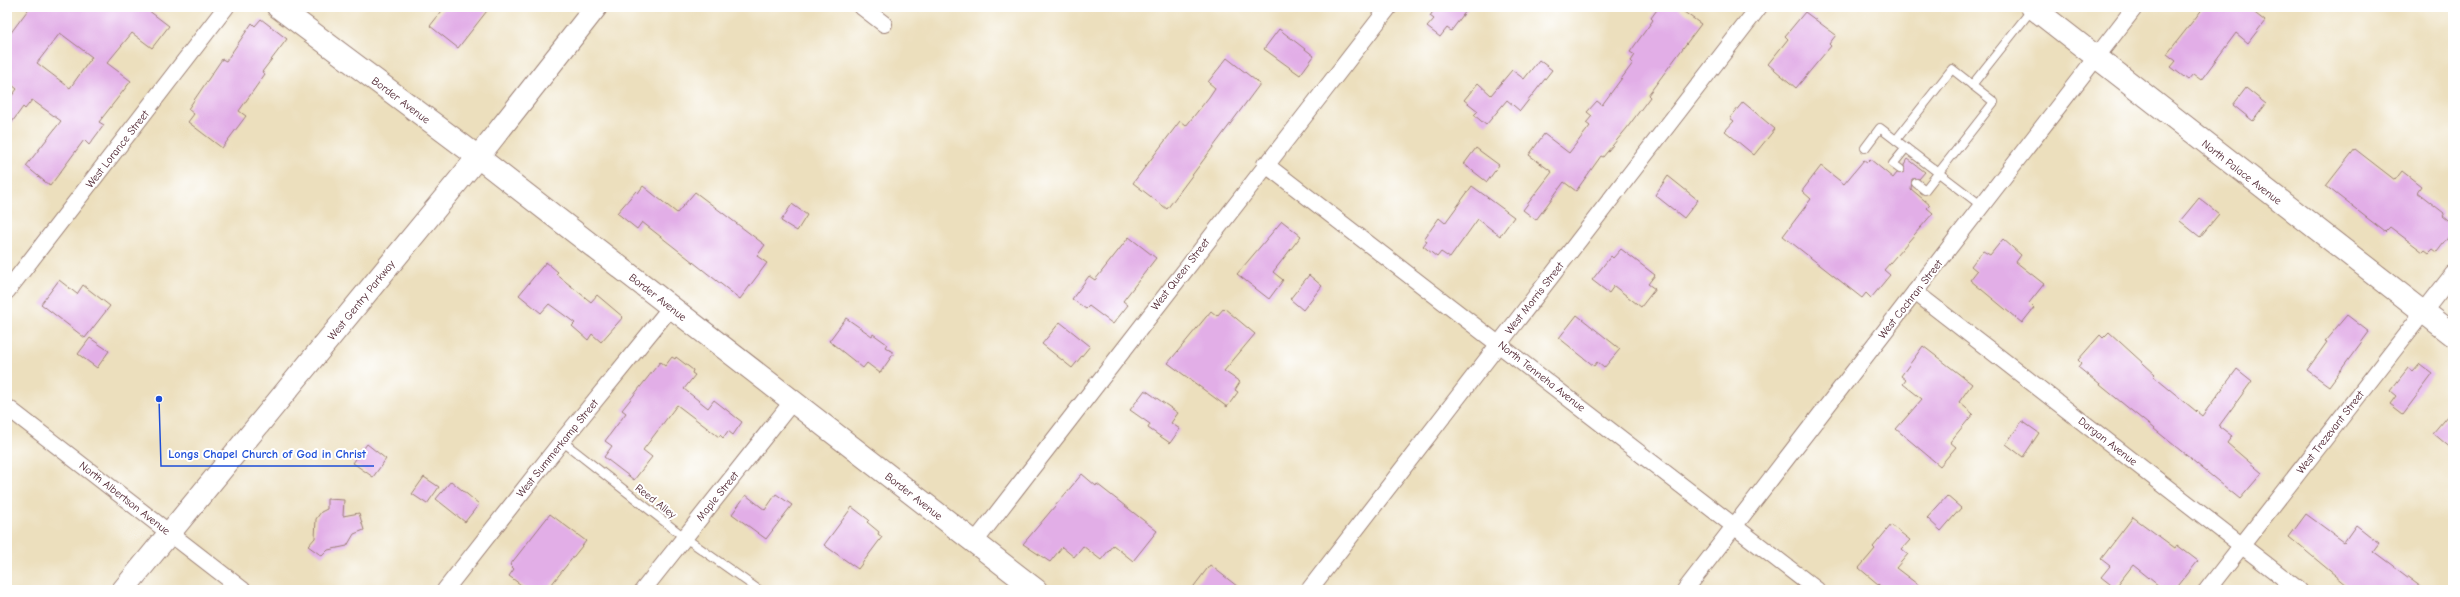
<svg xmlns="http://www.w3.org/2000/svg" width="2460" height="597" viewBox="0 0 2460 597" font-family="'Comic Neue',sans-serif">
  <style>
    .building { fill: #e2aee7; fill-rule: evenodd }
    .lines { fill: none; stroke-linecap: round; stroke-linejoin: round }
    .lane-casing { stroke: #9b7f74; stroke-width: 10 }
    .street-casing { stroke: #9b7f74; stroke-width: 18 }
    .secondary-casing { stroke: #9b7f74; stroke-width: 24 }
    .primary-casing { stroke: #9b7f74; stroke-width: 24 }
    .lane { stroke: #fff; stroke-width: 8 }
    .street { stroke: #fff; stroke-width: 16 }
    .secondary { stroke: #fff; stroke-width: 22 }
    .primary { stroke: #fff; stroke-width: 22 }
    .labels { text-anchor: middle; stroke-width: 4; stroke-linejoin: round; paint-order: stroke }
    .street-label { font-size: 11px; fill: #4a1f2b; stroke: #fff }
    .leader { fill: none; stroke: #1d4ed8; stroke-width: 1.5 }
    .callout-dot { fill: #1d4ed8; stroke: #fff; stroke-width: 1.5 }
    .callout-label { font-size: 12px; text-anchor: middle; font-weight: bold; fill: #1d4ed8; stroke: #fff; stroke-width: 4; stroke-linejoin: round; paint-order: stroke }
  </style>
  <rect width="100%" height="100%" fill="#fff"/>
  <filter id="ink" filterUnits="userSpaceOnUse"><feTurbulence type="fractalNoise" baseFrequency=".025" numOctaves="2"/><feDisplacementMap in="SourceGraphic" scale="8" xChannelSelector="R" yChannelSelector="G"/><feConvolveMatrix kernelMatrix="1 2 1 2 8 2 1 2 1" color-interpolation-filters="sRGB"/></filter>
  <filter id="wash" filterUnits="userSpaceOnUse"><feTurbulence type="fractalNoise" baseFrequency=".012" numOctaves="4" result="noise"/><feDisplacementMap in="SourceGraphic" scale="16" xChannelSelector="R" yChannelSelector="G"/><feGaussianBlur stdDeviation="0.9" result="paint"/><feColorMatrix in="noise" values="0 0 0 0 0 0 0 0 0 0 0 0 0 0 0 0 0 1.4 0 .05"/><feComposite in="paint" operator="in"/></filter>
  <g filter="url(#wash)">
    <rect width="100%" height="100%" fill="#ecdfbd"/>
    <g id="blocks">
      <!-- building -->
      <g class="building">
        <path d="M30,7H144L169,26L152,48L132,33L107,63L131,81L99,122L104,125L89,145L84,140L50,186L26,166L61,121L32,100L25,109L23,107L7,129V102L17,89L7,81V38ZM60,33L92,57L70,88L37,63Z"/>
        <path d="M445,7H490L458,48L430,26Z"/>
        <path d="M1436,7H1469L1451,31L1447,28L1440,37L1427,27L1434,19L1430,16Z"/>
        <path d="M1659,7H1677L1701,24L1648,95L1650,97L1627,128L1603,157L1601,156L1576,191L1564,182L1536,220L1523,210L1552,172L1529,155L1544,134L1569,153L1590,126L1586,123L1592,116L1587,112L1597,101L1602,105L1633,63L1631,61L1635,55L1630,52L1653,20L1651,18Z"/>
        <path d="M2204,7H2247L2265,21L2248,43L2236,33L2201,80L2193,74L2188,80L2171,67L2176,61L2167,54Z"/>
        <path d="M1805,12L1836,35L1829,44L1831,46L1796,88L1768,64L1788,39L1785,36Z"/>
        <path d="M261,19L287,39L262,72L265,74L239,111L246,116L222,148L188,122L194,114L188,109L222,59L226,61L252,23L255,26Z"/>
        <path d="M1279,29L1314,56L1300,75L1264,49Z"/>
        <path d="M1227,58L1260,84L1167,209L1133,183L1180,121L1186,126L1209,97L1215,88L1208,82Z"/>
        <path d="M1539,60L1552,70L1520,111L1507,100L1486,125L1474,115L1478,111L1464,100L1478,83L1491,95L1512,70L1524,79Z"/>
        <path d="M2246,88L2266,104L2253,121L2233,105Z"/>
        <path d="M1743,102L1775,129L1754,155L1725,131L1734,121L1730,118Z"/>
        <path d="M1476,148L1499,165L1487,182L1464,164Z"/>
        <path d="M2355,149L2395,180L2402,171L2421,186L2417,192L2444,213L2442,216L2453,225V231L2437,252L2433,249L2429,253L2425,250L2423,252L2390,227L2385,232L2326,186Z"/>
        <path d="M1870,159L1893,178L1897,173L1904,172V165L1908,159L1925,172L1919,179H1912L1911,189L1930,205L1927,208L1933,213L1884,270L1890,275L1871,298L1866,293L1862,298L1783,236L1811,199L1802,191L1821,166L1844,184L1864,160L1867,162Z"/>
        <path d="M1668,176L1698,200L1684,218L1655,195Z"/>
        <path d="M643,186L677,213L695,192L765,245L757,256L767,263L740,299L642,222L637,229L617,213L636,191L638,193Z"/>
        <path d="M1472,186L1514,217L1500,236L1478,219L1450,258L1441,252L1437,257L1423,246L1427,241L1424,239L1439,218L1445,223Z"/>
        <path d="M2199,198L2219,214L2200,237L2180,221Z"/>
        <path d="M792,204L807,215L797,231L781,221Z"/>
        <path d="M1282,221L1301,236L1273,272L1283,280L1269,299L1237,274Z"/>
        <path d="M1129,237L1156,258L1123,301L1128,305L1113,324L1089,306L1086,309L1072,299L1089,276L1095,280Z"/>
        <path d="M2003,239L2021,255L2016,262L2044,284L2029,303L2034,308L2022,323L1970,280L1977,271L1971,266L1977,258L1983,251L1990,255Z"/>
        <path d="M1621,249L1655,275L1648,284L1655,289L1641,307L1614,286L1609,293L1592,280L1611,256L1613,258Z"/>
        <path d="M546,262L558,272L556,274L591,302L597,295L623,317L601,342L592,334L588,340L572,326L575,323L549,304L541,313L519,295Z"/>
        <path d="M1309,275L1322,286L1303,310L1290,299Z"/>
        <path d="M59,280L77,294L83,285L110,306L85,338L41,304Z"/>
        <path d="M1224,308L1255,334L1224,371L1240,382L1235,390L1238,392L1227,407L1168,363L1211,311L1217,316Z"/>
        <path d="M1577,315L1620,349L1604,368L1597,362L1594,366L1559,338Z"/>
        <path d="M2347,315L2369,332L2329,386L2307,370L2327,342L2325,341Z"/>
        <path d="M846,318L872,336L873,334L887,344L885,347L894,353L880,373L867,363L863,368L829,341Z"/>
        <path d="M1060,322L1090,346L1072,368L1042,344Z"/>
        <path d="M2109,332L2155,374L2153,376L2202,416L2237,369L2252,381L2219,426L2232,436L2227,443L2262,473L2240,499L2078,367L2081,363L2078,360L2100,335L2103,338Z"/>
        <path d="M90,338L109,351L97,368L78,354Z"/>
        <path d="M1923,346L1972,384L1959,402L1973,414L1950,442L1956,447L1940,466L1896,429L1922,399L1903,384L1906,380L1901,376Z"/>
        <path d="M672,357L675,359L676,357L693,370L692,373L695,375L684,389L708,408L714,400L742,422L733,435L728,431L723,438L720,435L719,437L677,405L643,450L652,457L634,480L604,457L612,446L605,441L626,413L622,410L660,362L665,366Z"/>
        <path d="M2420,364L2433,374L2403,414L2390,404L2396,396L2390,391L2408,368L2413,372Z"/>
        <path d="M1145,390L1178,413L1171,423L1180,429L1170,443L1148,428L1150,424L1130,410Z"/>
        <path d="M2453,409V450L2433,433Z"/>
        <path d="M2022,421L2039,433L2023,457L2006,444Z"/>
        <path d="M367,444L386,459L373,477L353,463Z"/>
        <path d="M1082,474L1096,486L1097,484L1157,531L1133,561L1113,545L1101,560L1083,546L1074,557L1062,547L1050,562L1023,544Z"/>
        <path d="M424,477L439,487L427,504L412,494Z"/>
        <path d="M451,481L479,504L465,522L436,499Z"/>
        <path d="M776,494L792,505L766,539L732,514L746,495L765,510Z"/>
        <path d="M1947,496L1961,508L1941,531L1927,518Z"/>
        <path d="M327,499L344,500L343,516L359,513L364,530L354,534L347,546L328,550L322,556L308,546L315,538L316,519L321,512L327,509Z"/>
        <path d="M852,507L869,520L867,522L879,532L878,534L882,537L858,569L824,545Z"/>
        <path d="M550,514L586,541L547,590H528L509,576L514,569L510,565Z"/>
        <path d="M2306,514L2344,542L2356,525L2379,543L2373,551L2425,590H2353L2289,537Z"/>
        <path d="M2133,517L2175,548L2177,545L2198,561L2175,590H2164L2133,565L2115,588L2101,577L2110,566L2101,559Z"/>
        <path d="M1891,525L1910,540L1902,549L1908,554L1896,568L1925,590H1885L1859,568L1875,549L1873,547Z"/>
        <path d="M1210,565L1242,590H1191Z"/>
      </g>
    </g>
  </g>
  <g filter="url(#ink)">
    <use href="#blocks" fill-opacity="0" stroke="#9b7f74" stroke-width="1"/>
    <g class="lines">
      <!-- lane casing -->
      <g class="lane-casing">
        <g id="lane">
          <path d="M1972,85L2033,8"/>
          <path d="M1896,140L1952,69L1994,102L1925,190L1916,183"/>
          <path d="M1865,148L1880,128L1982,206"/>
          <path d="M1900,169L1893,164L1906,148"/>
          <path d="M562,441L684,537L759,590"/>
        </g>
      </g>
      <!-- street casing -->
      <g class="street-casing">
        <g id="street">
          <path d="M862,7L884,24"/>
          <path d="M1265,164L1817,590"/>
          <path d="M7,291L226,7"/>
          <path d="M1915,292L2299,590"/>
          <path d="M7,407L243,590"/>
          <path d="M974,543L1389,7"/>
          <path d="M445,590L562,441L671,307"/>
          <path d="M643,590L792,402"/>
          <path d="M1309,590L1759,7"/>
          <path d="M1685,590L2135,7"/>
          <path d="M2207,590L2453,274"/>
        </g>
      </g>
      <!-- secondary casing -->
      <g class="secondary-casing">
        <g id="secondary">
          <path d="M278,7L478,157L1036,590"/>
          <path d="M2032,7L2453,335"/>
        </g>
      </g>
      <!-- primary casing -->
      <g class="primary-casing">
        <path id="primary" d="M123,590L478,157L596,7"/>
      </g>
      <!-- lane -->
      <use href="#lane" class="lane"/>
      <!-- street -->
      <use href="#street" class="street"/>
      <!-- secondary -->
      <use href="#secondary" class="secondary"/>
      <!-- primary -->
      <use href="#primary" class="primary"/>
    </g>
  </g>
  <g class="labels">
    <!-- street labels -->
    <g class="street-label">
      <text transform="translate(401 100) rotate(37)" y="4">Border Avenue</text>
      <text transform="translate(117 149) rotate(-52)" y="4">West Lorance Street</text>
      <text transform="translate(2242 172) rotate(38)" y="4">North Palace Avenue</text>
      <text transform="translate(1180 274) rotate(-52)" y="4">West Queen Street</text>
      <text transform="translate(658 297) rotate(38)" y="4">Border Avenue</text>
      <text transform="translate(1534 298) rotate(-52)" y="4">West Morris Street</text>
      <text transform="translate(1910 299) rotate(-52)" y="4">West Cochran Street</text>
      <text transform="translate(361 300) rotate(-51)" y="4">West Gentry Parkway</text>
      <text transform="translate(1542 376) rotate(38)" y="4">North Tenneha Avenue</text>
      <text transform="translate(2330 432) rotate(-52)" y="4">West Trezevant Street</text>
      <text transform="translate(2108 441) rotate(38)" y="4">Dargan Avenue</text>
      <text transform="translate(557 448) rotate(-51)" y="4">West Summerkamp Street</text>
      <text transform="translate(717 496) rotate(-51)" y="4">Maple Street</text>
      <text transform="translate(914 496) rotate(38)" y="4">Border Avenue</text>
      <text transform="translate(125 498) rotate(38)" y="4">North Albertson Avenue</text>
      <text transform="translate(656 501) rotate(38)" y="4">Reed Alley</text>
    </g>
  </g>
  <!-- callouts -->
  <path class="leader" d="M159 399L161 466H374"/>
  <circle class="callout-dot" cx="159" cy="399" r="4"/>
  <g class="callout-label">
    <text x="267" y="458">Longs Chapel Church of God in Christ</text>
  </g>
  <!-- margin -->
  <rect width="2460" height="597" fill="none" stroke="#fff" stroke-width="24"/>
</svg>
